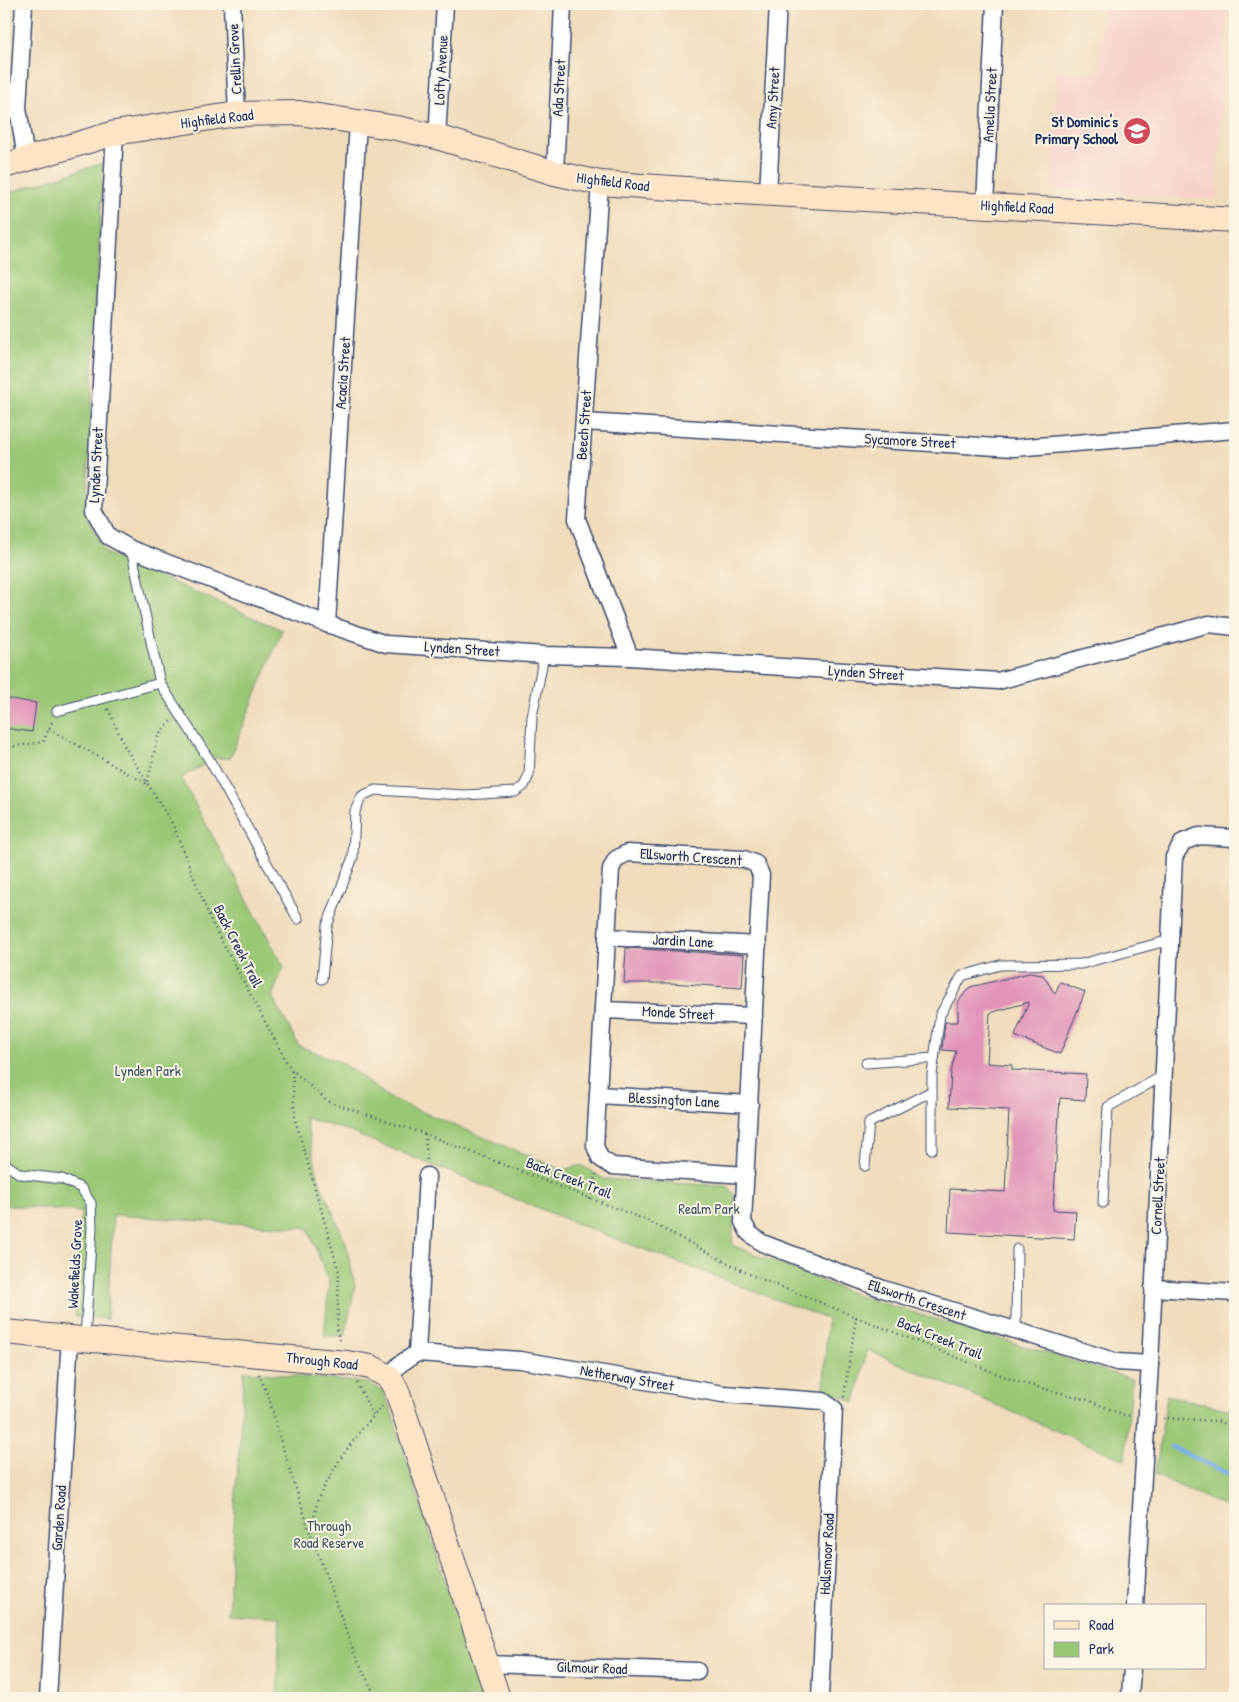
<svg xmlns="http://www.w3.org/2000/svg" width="1239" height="1702" viewBox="0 0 1239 1702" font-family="'Patrick Hand',sans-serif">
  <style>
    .built { fill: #f7d0ca }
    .green { fill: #9ac775; stroke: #5a7b6a }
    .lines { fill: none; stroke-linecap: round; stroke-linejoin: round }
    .stream { stroke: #7dafe9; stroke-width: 4.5 }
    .building { fill: #e193b8 }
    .lane-casing { stroke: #3b496c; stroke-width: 11 }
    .street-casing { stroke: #3b496c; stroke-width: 19 }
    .secondary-casing { stroke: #3b496c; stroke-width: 26 }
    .path { stroke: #3b496c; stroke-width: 2.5; stroke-dasharray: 1 4; stroke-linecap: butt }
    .lane { stroke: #fff; stroke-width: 9 }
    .street { stroke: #fff; stroke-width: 16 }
    .secondary { stroke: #ffe4c6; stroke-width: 24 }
    .labels { text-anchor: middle; stroke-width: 4; stroke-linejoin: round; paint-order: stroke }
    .street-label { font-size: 15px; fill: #1b2f5e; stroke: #fcf5e5 }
    .poi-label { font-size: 15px; font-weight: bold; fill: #1b2f5e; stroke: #fcf5e5; text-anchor: end }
    .park-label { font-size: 15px; fill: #3b5564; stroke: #fcf5e5 }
  </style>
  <rect width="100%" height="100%" fill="#fcf5e5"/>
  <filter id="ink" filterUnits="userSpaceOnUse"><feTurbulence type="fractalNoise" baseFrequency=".02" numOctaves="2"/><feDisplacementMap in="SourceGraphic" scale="10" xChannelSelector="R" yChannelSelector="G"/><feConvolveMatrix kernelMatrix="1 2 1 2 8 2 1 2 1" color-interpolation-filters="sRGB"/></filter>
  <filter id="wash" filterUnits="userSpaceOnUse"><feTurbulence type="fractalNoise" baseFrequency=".0096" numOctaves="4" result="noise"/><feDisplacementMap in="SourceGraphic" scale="20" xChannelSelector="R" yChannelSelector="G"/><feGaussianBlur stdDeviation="1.12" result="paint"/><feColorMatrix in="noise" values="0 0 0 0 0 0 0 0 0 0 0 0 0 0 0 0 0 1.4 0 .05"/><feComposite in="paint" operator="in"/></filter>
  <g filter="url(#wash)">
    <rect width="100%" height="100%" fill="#f0dcbb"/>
    <!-- built -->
    <path class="built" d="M1103,4H1228L1216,200L1051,189L1057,71L1099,73Z"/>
    <!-- green -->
    <g class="green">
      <path d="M103,163L86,514L105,553L282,630L230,758H215L181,778L284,967L272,996L299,1046L343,1063L391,1099L563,1170L581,1165L604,1179L727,1186L735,1196L732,1245L859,1296L1132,1379L1125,1460L867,1350L855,1402L824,1388L827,1319L585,1227L343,1129L305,1118L319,1180L346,1243L355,1286L345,1336H324L329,1283L308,1228L113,1215L107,1319L75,1316L81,1212L4,1205V194Z"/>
      <path d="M244,1371L367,1383L382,1390L390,1407L482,1698H277L280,1617L228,1614Z"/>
      <path d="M1167,1395L1235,1411V1511L1155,1475Z"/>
    </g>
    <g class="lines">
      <!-- stream -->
      <path class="stream" d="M1172,1447L1235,1477"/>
    </g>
    <g id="blocks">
      <!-- building -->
      <g class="building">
        <path d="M4,698L36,703L32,732L4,728Z"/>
        <path d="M626,948L744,955L742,988L670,983H624Z"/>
        <path d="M1029,973L1043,975L1055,994L1060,982L1085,992L1060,1054L1015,1036L1029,1002L990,1013L987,1063L1012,1065V1070L1086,1074L1085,1100L1060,1098L1053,1210L1076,1211L1074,1239L948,1232L950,1189L1005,1192L1009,1110L949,1107L951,1072L956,1051L942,1050L945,1022H958V1002L970,987Z"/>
      </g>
    </g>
  </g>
  <g filter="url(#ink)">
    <use href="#blocks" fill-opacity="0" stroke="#3b496c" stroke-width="1"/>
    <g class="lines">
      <!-- lane casing -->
      <g class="lane-casing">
        <g id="lane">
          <path d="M160,683L210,761L298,919"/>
          <path d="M57,711L160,683L131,549"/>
          <path d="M322,979L327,926L353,857L355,811L362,796L375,790L465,795L515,792L524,786L529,775L532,717L544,655"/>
          <path d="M866,1063L934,1058"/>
          <path d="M932,1149V1075L940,1015L962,976L1000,965L1081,964L1170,940"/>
          <path d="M4,1163L20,1174L62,1179L81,1188L91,1203L92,1228L85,1338"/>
          <path d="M865,1166L869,1123L932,1091"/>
          <path d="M1103,1203L1108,1107L1164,1075"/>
          <path d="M1016,1332L1017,1249"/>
        </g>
      </g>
      <!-- street casing -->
      <g class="street-casing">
        <g id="street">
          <path d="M24,4L18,108L26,159"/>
          <path d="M232,4L237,114"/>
          <path d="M115,133L94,510L108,536L131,549L327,624L386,644L544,655L630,657L998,681L1209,624L1235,627"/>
          <path d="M437,137L445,4"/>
          <path d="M555,173L563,4"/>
          <path d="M600,183L577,519L630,657"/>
          <path d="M768,193L778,4"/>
          <path d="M985,205L995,4"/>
          <path d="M584,422L1014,448L1235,430"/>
          <path d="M327,624L358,123"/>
          <path d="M607,937L758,945"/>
          <path d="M603,1010L754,1016"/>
          <path d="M598,1095L750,1104"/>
          <path d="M746,1175L612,1166L600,1158L595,1146L611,869L616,859L627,853L744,859L756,864L761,875L743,1222L749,1233L762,1243L883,1289L1117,1362L1150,1364"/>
          <path d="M1153,1288L1235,1293"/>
          <path d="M417,1353L427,1176"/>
          <path d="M389,1377L400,1364L417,1353L520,1360L723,1394L823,1401L834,1409L820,1698"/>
          <path d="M1135,1606L1150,1364L1174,857L1183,842L1199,836L1235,838"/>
          <path d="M487,1664L697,1671"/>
          <path d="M48,1698L70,1337"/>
          <path d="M1130,1698L1132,1668"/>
        </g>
      </g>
      <!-- secondary casing -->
      <g class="secondary-casing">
        <g id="secondary">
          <path d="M4,166L115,133L237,114L299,113L397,128L437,137L555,173L600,183L686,189L1235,220"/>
          <path d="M4,1332L347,1363L371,1367L389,1377L397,1391L498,1698"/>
        </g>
      </g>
      <!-- path -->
      <g class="path">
        <path d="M108,709L125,747L173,825L212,923L290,1068L327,1101L425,1134L646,1220L749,1274L1018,1382L1088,1400L1124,1415L1132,1416"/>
        <path d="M49,729L147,784L158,736L171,721"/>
        <path d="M4,748L43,742L52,722"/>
        <path d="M292,1071L295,1119L339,1272L337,1332L341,1343"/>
        <path d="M425,1134L427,1162"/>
        <path d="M590,1199L596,1174"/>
        <path d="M259,1374L269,1398L281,1442L310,1532"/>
        <path d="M357,1383L373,1415"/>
        <path d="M844,1397L856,1317"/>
        <path d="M1163,1418L1217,1421L1235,1427"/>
        <path d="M376,1698L354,1653L311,1534L318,1498L340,1459L363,1428L382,1406"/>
      </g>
      <!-- lane -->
      <use href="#lane" class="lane"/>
      <!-- street -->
      <use href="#street" class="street"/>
      <!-- secondary -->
      <use href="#secondary" class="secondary"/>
    </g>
  </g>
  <!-- icons -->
  <defs>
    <g id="school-disc" transform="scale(1.4375)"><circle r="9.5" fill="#d1495b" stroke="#fcf5e5"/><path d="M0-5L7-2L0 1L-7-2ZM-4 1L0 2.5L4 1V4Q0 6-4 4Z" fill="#fff"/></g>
  </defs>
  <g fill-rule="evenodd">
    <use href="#school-disc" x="1137" y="131"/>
  </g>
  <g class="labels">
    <!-- street labels -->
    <g class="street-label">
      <text transform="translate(235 59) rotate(-93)" y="5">Crellin Grove</text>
      <text transform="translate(441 70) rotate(-87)" y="5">Lofty Avenue</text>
      <text transform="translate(559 88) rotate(-87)" y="5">Ada Street</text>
      <text transform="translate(773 98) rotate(-87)" y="5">Amy Street</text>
      <text transform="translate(990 105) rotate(-87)" y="5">Amelia Street</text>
      <text transform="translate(217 119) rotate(-7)" y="5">Highfield Road</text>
      <text transform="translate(613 182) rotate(7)" y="5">Highfield Road</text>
      <text transform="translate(1017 207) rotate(3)" y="5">Highfield Road</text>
      <text transform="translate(343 373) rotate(-86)" y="5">Acacia Street</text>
      <text transform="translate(584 425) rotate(-86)" y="5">Beech Street</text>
      <text transform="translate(910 441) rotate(3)" y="5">Sycamore Street</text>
      <text transform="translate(96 465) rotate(-87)" y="5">Lynden Street</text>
      <text transform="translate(462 649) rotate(4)" y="5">Lynden Street</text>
      <text transform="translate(866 673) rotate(4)" y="5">Lynden Street</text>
      <text transform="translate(691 857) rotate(4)" y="5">Ellsworth Crescent</text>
      <text transform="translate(683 941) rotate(3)" y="5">Jardin Lane</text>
      <text transform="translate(238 946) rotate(63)" y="5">Back Creek Trail</text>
      <text transform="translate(678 1013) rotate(3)" y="5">Monde Street</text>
      <text transform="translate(674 1100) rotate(3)" y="5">Blessington Lane</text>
      <text transform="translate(569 1178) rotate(21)" y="5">Back Creek Trail</text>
      <text transform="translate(1158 1196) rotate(-87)" y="5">Cornell Street</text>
      <text transform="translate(75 1264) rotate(-87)" y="5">Wakefields Grove</text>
      <text transform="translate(917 1300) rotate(18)" y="5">Ellsworth Crescent</text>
      <text transform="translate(940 1338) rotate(22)" y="5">Back Creek Trail</text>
      <text transform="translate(322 1361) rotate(6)" y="5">Through Road</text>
      <text transform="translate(627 1378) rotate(10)" y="5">Netherway Street</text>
      <text transform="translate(59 1518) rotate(-86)" y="5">Garden Road</text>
      <text transform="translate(827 1554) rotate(-87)" y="5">Hollsmoor Road</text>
      <text transform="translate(592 1668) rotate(2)" y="5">Gilmour Road</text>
    </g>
    <!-- poi labels -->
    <g class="poi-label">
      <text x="1118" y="127">St Dominic's<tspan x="1118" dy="17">Primary School</tspan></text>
    </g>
    <!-- park labels -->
    <g class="park-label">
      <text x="148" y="1076">Lynden Park</text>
      <text x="709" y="1214">Realm Park</text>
      <text x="329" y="1531">Through<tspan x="329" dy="17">Road Reserve</tspan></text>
    </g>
  </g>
  <!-- margin -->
  <rect width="1239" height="1702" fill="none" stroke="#fcf5e5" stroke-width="20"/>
  <!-- legend -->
  <rect x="1044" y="1604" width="162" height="65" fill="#fcf5e5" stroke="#a2a6af"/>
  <rect x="1054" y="1621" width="25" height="8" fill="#ffe4c6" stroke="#a2a6af"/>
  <text x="1089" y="1630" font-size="15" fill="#1b2f5e">Road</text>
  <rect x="1054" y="1642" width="25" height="15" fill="#9ac775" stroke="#a2a6af"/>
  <text x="1089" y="1654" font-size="15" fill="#1b2f5e">Park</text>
</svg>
